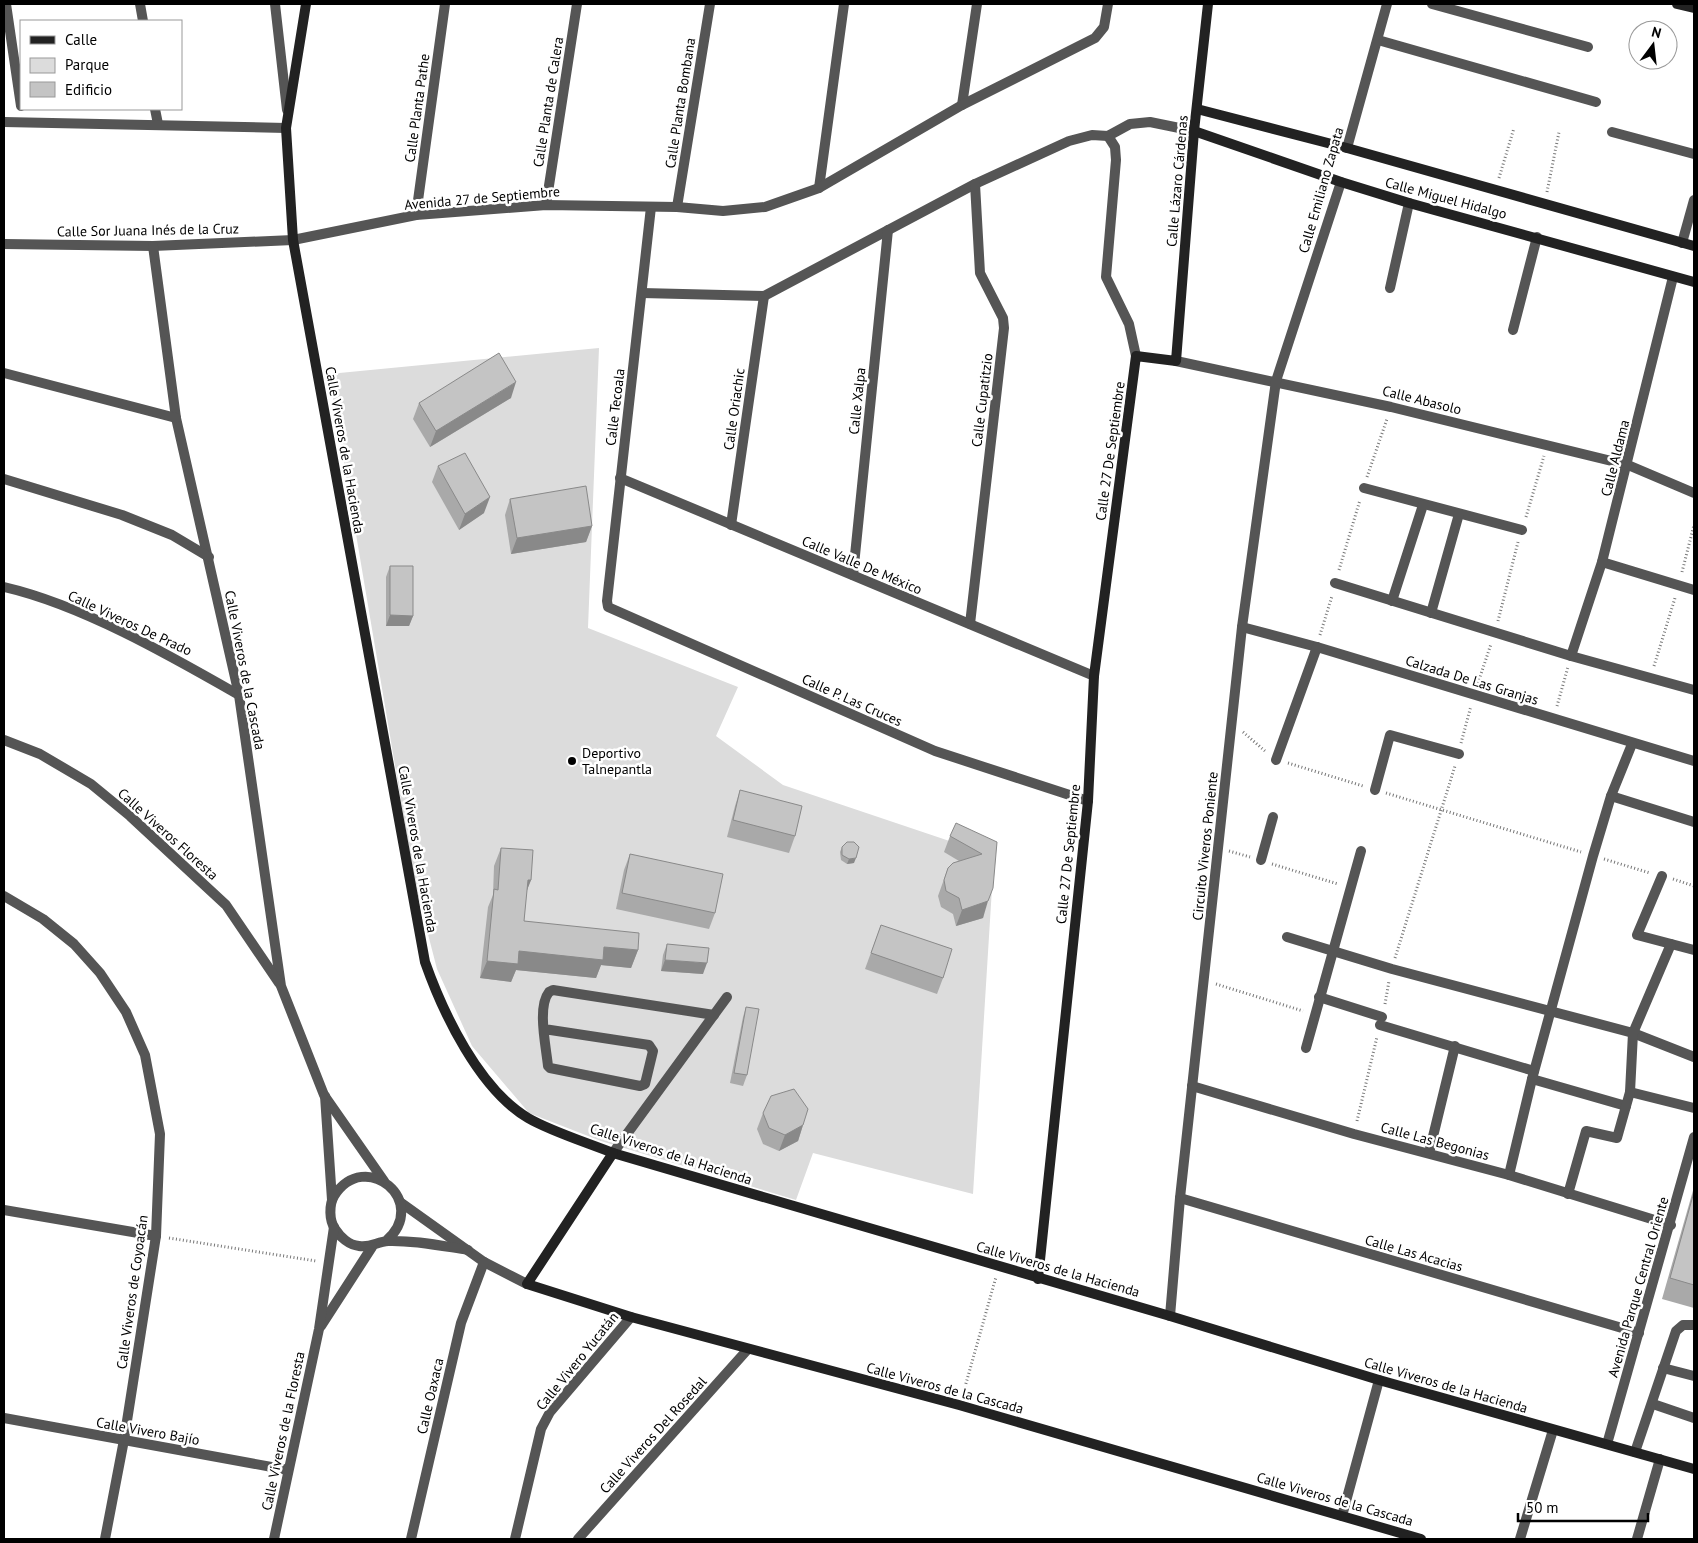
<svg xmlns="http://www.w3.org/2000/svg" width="1698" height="1543" viewBox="0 0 1698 1543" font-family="'PT Sans',sans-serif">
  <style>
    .green { fill: #dcdcdc }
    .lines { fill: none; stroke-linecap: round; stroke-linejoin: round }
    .path { stroke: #777; stroke-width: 3; stroke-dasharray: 1 2.5; stroke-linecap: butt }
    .lane { stroke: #555; stroke-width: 10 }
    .street { stroke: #555; stroke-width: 10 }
    .secondary { stroke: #222; stroke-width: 10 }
    .wall { fill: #a9a9a9 }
    .shaded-wall { fill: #898989 }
    .building { fill: #c4c4c4; stroke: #898989 }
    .poi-dot { fill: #000; stroke: #fff; stroke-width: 2 }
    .labels { text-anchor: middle; stroke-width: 5; stroke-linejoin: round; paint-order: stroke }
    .street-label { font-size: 14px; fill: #000; stroke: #fff }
    .poi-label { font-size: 14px; fill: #000; stroke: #fff; text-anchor: start }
  </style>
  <rect width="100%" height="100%" fill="#fff"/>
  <!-- green -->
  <path class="green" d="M599,348L588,628L738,687L716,736L783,785L994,856L973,1194L813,1153L796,1200L601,1141L529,1113L472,1046L437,969L415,884L329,374Z"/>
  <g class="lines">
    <!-- path -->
    <g class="path">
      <path d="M1499,178L1514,128"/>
      <path d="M1547,192L1559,132"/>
      <path d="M1367,477L1387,419"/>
      <path d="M1526,517L1544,456"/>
      <path d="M1339,570L1360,500"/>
      <path d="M1682,572L1694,525"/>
      <path d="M1498,621L1518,542"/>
      <path d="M1320,635L1332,596"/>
      <path d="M1654,666L1675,598"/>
      <path d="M1478,683L1491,644"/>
      <path d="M1557,706L1568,667"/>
      <path d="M1243,732L1265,751"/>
      <path d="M1461,743L1471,706"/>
      <path d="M1288,763L1363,786"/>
      <path d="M1386,793L1581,852"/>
      <path d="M1229,851L1250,857"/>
      <path d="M1604,859L1650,873"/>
      <path d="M1272,864L1338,884"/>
      <path d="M1673,879L1694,886"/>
      <path d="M1395,958L1455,766"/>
      <path d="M1216,984L1303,1011"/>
      <path d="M1385,1004L1389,981"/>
      <path d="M1357,1121L1377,1037"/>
      <path d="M169,1238L316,1261"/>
      <path d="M963,1394L996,1277"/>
    </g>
    <!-- lane -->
    <g class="lane">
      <path d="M544,1029L649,1045L653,1051L645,1084L640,1086L550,1068L548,1066C546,1046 537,1007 549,992L553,990L714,1015"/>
      <path d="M1663,1368L1694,1376"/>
      <path d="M1653,1404L1694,1418"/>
      <path d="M1635,1452L1676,1331L1683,1325H1694"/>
    </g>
    <!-- street -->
    <g class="street">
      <path d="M6,4L21,106"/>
      <path d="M140,4L143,21"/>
      <path d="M275,4L287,110"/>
      <path d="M1432,4L1588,47"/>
      <path d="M1378,40L1596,102"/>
      <path d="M962,105L977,4"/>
      <path d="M155,109L158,124"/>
      <path d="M4,122L286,128"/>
      <path d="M1612,132L1694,154"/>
      <path d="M1108,136L1115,147L1116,160L1106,277L1129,324L1136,356"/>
      <path d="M1347,148L1387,4"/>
      <path d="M819,188L844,4"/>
      <path d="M546,205L577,4"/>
      <path d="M651,207L607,601L608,607L935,751L1088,801"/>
      <path d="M677,207L710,4"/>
      <path d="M416,215L445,4"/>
      <path d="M1682,243L1694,200"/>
      <path d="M4,244L153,246L293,240L416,215L546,205L677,207L723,211L765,207L819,188L962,105L1095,38L1104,27L1108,4"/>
      <path d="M153,246L176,418L239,695L281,986L324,1095L384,1181"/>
      <path d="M1390,288L1409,203"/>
      <path d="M642,293L764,296L975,184L1069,141L1092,135L1108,136L1130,124L1150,122L1194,131"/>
      <path d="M1513,330L1537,237"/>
      <path d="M1176,361L1391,407L1628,465L1694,493"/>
      <path d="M4,373L176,418"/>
      <path d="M620,478L1094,676"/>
      <path d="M4,479L122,515L172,535L209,557"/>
      <path d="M1364,488L1522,530"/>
      <path d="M731,525L764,296"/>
      <path d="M1602,562L1694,590"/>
      <path d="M853,575L888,230"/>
      <path d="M1335,583L1571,656L1694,690"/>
      <path d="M4,587C82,605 169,655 239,695"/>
      <path d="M1392,601L1423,505"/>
      <path d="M1431,613L1459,514"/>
      <path d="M970,624L1004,328L1003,318L980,273L975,184"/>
      <path d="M1242,627L1317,647L1694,761"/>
      <path d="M1571,656L1602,562L1673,277"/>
      <path d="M4,740L40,754L91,784L130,816L226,905L279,983"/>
      <path d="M1276,760L1317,647"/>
      <path d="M1375,790L1390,735L1459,754"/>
      <path d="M1611,796L1694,822"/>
      <path d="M1261,860L1273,817"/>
      <path d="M1662,876L1637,935L1694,950"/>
      <path d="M4,896L43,919L74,944L100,973L126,1012L145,1055L160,1134L156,1236L124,1440L105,1539"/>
      <path d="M1287,937L1392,969L1633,1033L1694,1057"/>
      <path d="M1319,997L1382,1017"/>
      <path d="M1380,1025L1534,1071"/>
      <path d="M1306,1048L1361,851"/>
      <path d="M1532,1079L1626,1106"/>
      <path d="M1192,1086L1354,1134L1509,1175L1671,1225"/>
      <path d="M1630,1092L1694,1108"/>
      <path d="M325,1096L332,1200"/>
      <path d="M613,1153L727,997"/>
      <path d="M1429,1153L1455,1046"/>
      <path d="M1509,1175L1532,1079L1593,856L1611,796L1632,744"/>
      <path d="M1568,1194L1586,1131L1617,1138L1630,1092L1633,1033L1671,944"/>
      <path d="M1180,1198L1639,1333"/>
      <path d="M400,1202L484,1262L527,1284"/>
      <path d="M4,1210L156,1236"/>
      <path d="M386,1241C431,1202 365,1147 334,1196C329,1205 329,1220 335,1229C340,1237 349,1245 359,1246C370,1248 377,1242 388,1241C414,1240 442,1246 468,1250"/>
      <path d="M1170,1316L1180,1198L1242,627L1276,381L1341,182"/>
      <path d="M321,1326L372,1247"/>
      <path d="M4,1418L288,1470"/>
      <path d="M1607,1444L1694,1137"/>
      <path d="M1342,1516L1379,1380"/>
      <path d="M274,1539L319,1329L334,1227"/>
      <path d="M411,1539L461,1323L484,1262"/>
      <path d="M515,1539L541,1429L550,1412L631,1317"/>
      <path d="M578,1539L748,1349"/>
      <path d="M1520,1539L1553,1430"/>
      <path d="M1637,1539L1660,1459"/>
    </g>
    <!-- secondary -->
    <g class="secondary">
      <path d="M306,4L286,128L293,240L425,962C443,1013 479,1089 528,1118C550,1131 588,1143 613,1153L1170,1316L1379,1380L1694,1469"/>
      <path d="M1677,4L1694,8"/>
      <path d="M1197,109L1347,148L1694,246"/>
      <path d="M1194,131L1341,182L1409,203L1694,282"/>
      <path d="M613,1153L527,1284L631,1317L959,1405L1421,1539"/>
      <path d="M1038,1279L1088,801L1094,676L1136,356L1176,361L1194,131L1208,4"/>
    </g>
  </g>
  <!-- wall -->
  <g class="wall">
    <path d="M511,398L430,447L413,419L419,403Z"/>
    <path d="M438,466L484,513L459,530L432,482Z"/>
    <path d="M510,499L592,526L586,542L511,554L505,515Z"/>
    <path d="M390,566L413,616L409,626H386V577Z"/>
    <path d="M740,790L795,836L789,853L727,837L735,806Z"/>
    <path d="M950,836L997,842L983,918L956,926L953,914L941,907L938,896L948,868L959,861L944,852Z"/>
    <path d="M842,847L854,863L847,864L841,860L840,852Z"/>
    <path d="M501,848L531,880L526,892L524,921L638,950L631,968L601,965L596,978L516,970L511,982L480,978L488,907L493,895L494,866Z"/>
    <path d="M630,854L715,913L709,929L616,909L624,870Z"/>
    <path d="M881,925L943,978L937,994L865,969Z"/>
    <path d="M667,944L703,974L661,971L663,955Z"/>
    <path d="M746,1007L747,1075L743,1086L730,1083L743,1017Z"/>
    <path d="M763,1113L803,1125L798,1141L779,1151L763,1144L757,1129Z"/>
    <path d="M1694,1187V1308L1662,1299Z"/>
  </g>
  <!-- shaded-wall -->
  <g class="shaded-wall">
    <path d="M516,382L511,398L430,447L436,431Z"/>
    <path d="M490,497L484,513L459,530L465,514Z"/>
    <path d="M592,526L586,542L511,554L517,538Z"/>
    <path d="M390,615L413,616L409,626H386Z"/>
    <path d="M856,858L854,863L847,864L849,859Z"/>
    <path d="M528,880H531L524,898Z"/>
    <path d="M988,901L983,918L956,926L962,910Z"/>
    <path d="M604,947L638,950L631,968L601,965L596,978L516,970L511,982L480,978L487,961L519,951Z"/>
    <path d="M665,960L707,963L703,974L661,971Z"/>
    <path d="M803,1125L798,1141L779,1151L785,1135Z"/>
  </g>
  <!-- building -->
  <g class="building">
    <path d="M499,353L516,382L436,431L419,403Z"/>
    <path d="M465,453L490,497L465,514L438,466Z"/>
    <path d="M586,486L592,526L517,538L510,499Z"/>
    <path d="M390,566H413V616L390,615Z"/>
    <path d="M740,790L802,806L795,836L733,820Z"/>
    <path d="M956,823L997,842L993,888L988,901L962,910L959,898L946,891L944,880L948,868L953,863L982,854L950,836Z"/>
    <path d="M847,842H854L859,847L856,858L849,859L842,855V847Z"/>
    <path d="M501,848L533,850L531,880H528L524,921L639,933L638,950L604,947L603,960L519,951L518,964L487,961L494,889L498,890Z"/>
    <path d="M630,854L723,874L715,913L622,893Z"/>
    <path d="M881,925L952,949L943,978L871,953Z"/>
    <path d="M667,944L709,948L707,963L665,960Z"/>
    <path d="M746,1007L759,1009L747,1075L734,1073Z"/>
    <path d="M794,1089L808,1109L803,1125L785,1135L769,1128L763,1113L771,1096Z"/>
    <path d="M1694,1192V1285L1670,1278Z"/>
  </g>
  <!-- markers -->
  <circle class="poi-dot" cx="572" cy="761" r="5"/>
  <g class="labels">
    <!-- street labels -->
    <g class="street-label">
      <text transform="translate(548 102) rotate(-81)" y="5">Calle Planta de Calera</text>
      <text transform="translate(680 103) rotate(-81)" y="5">Calle Planta Bombana</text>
      <text transform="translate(417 108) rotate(-82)" y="5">Calle Planta Pathe</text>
      <text transform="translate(1177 181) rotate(-85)" y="5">Calle Lázaro Cárdenas</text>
      <text transform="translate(1321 190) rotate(-74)" y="5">Calle Emiliano Zapata</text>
      <text transform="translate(482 198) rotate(-5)" y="5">Avenida 27 de Septiembre</text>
      <text transform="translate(1446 198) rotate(15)" y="5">Calle Miguel Hidalgo</text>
      <text transform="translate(148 230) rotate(-1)" y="5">Calle Sor Juana Inés de la Cruz</text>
      <text transform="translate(982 400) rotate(-83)" y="5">Calle Cupatitzio</text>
      <text transform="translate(1422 400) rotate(14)" y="5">Calle Abasolo</text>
      <text transform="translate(857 401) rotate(-84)" y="5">Calle Xalpa</text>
      <text transform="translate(615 407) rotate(-83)" y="5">Calle Tecoala</text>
      <text transform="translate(734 409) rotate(-82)" y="5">Calle Oriachic</text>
      <text transform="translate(345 450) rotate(80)" y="5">Calle Viveros de la Hacienda</text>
      <text transform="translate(1110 451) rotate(-82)" y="5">Calle 27 De Septiembre</text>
      <text transform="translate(1615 458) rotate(-76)" y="5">Calle Aldama</text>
      <text transform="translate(862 565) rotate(23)" y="5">Calle Valle De México</text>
      <text transform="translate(130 623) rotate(25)" y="5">Calle Viveros De Prado</text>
      <text transform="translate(245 670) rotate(79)" y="5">Calle Viveros de la Cascada</text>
      <text transform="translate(1472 680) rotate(17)" y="5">Calzada De Las Granjas</text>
      <text transform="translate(852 700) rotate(24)" y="5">Calle P. Las Cruces</text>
      <text transform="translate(168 834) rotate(42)" y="5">Calle Viveros Floresta</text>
      <text transform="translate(1205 846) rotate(-84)" y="5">Circuito Viveros Poniente</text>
      <text transform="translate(418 849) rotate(80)" y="5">Calle Viveros de la Hacienda</text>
      <text transform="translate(1068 854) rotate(-84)" y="5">Calle 27 De Septiembre</text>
      <text transform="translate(1435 1141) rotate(15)" y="5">Calle Las Begonias</text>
      <text transform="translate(671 1154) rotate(18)" y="5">Calle Viveros de la Hacienda</text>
      <text transform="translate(1414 1253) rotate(16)" y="5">Calle Las Acacias</text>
      <text transform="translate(1058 1269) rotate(16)" y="5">Calle Viveros de la Hacienda</text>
      <text transform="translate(1638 1287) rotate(-74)" y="5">Avenida Parque Central Oriente</text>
      <text transform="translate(132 1292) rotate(-82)" y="5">Calle Viveros de Coyoacán</text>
      <text transform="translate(577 1361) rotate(-51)" y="5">Calle Vivero Yucatán</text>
      <text transform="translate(1446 1385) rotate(16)" y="5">Calle Viveros de la Hacienda</text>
      <text transform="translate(945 1388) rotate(15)" y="5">Calle Viveros de la Cascada</text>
      <text transform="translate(430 1396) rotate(-77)" y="5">Calle Oaxaca</text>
      <text transform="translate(148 1431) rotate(10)" y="5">Calle Vivero Bajío</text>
      <text transform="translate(283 1431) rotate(-78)" y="5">Calle Viveros de la Floresta</text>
      <text transform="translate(653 1435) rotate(-48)" y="5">Calle Viveros Del Rosedal</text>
      <text transform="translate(1335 1499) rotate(16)" y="5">Calle Viveros de la Cascada</text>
    </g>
    <!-- poi labels -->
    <g class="poi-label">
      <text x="582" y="758">Deportivo<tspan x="582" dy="16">Talnepantla</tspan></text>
    </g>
  </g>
  <!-- border -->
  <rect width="1698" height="1543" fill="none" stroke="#000000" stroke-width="10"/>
  <!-- legend -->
  <rect x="20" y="20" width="162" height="90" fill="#ffffff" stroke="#999999"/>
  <rect x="30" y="36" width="25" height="8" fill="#222222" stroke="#999999"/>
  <text x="65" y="45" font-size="15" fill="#000000">Calle</text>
  <rect x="30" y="58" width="25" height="15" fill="#dcdcdc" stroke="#999999"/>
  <text x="65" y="70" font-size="15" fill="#000000">Parque</text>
  <rect x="30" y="82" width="25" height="15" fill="#c4c4c4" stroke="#999999"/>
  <text x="65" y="95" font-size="15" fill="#000000">Edificio</text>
  <!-- north arrow -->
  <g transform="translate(1653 45) rotate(15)"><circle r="24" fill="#ffffff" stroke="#999999"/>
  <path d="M0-4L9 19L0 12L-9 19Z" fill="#000000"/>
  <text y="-8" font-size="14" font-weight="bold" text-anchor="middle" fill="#000000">N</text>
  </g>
  <!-- scale -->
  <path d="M1518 1513v8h130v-8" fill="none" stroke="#000000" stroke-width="2.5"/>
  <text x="1526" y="1513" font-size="15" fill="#000000" stroke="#ffffff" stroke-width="4" paint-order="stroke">50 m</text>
</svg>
